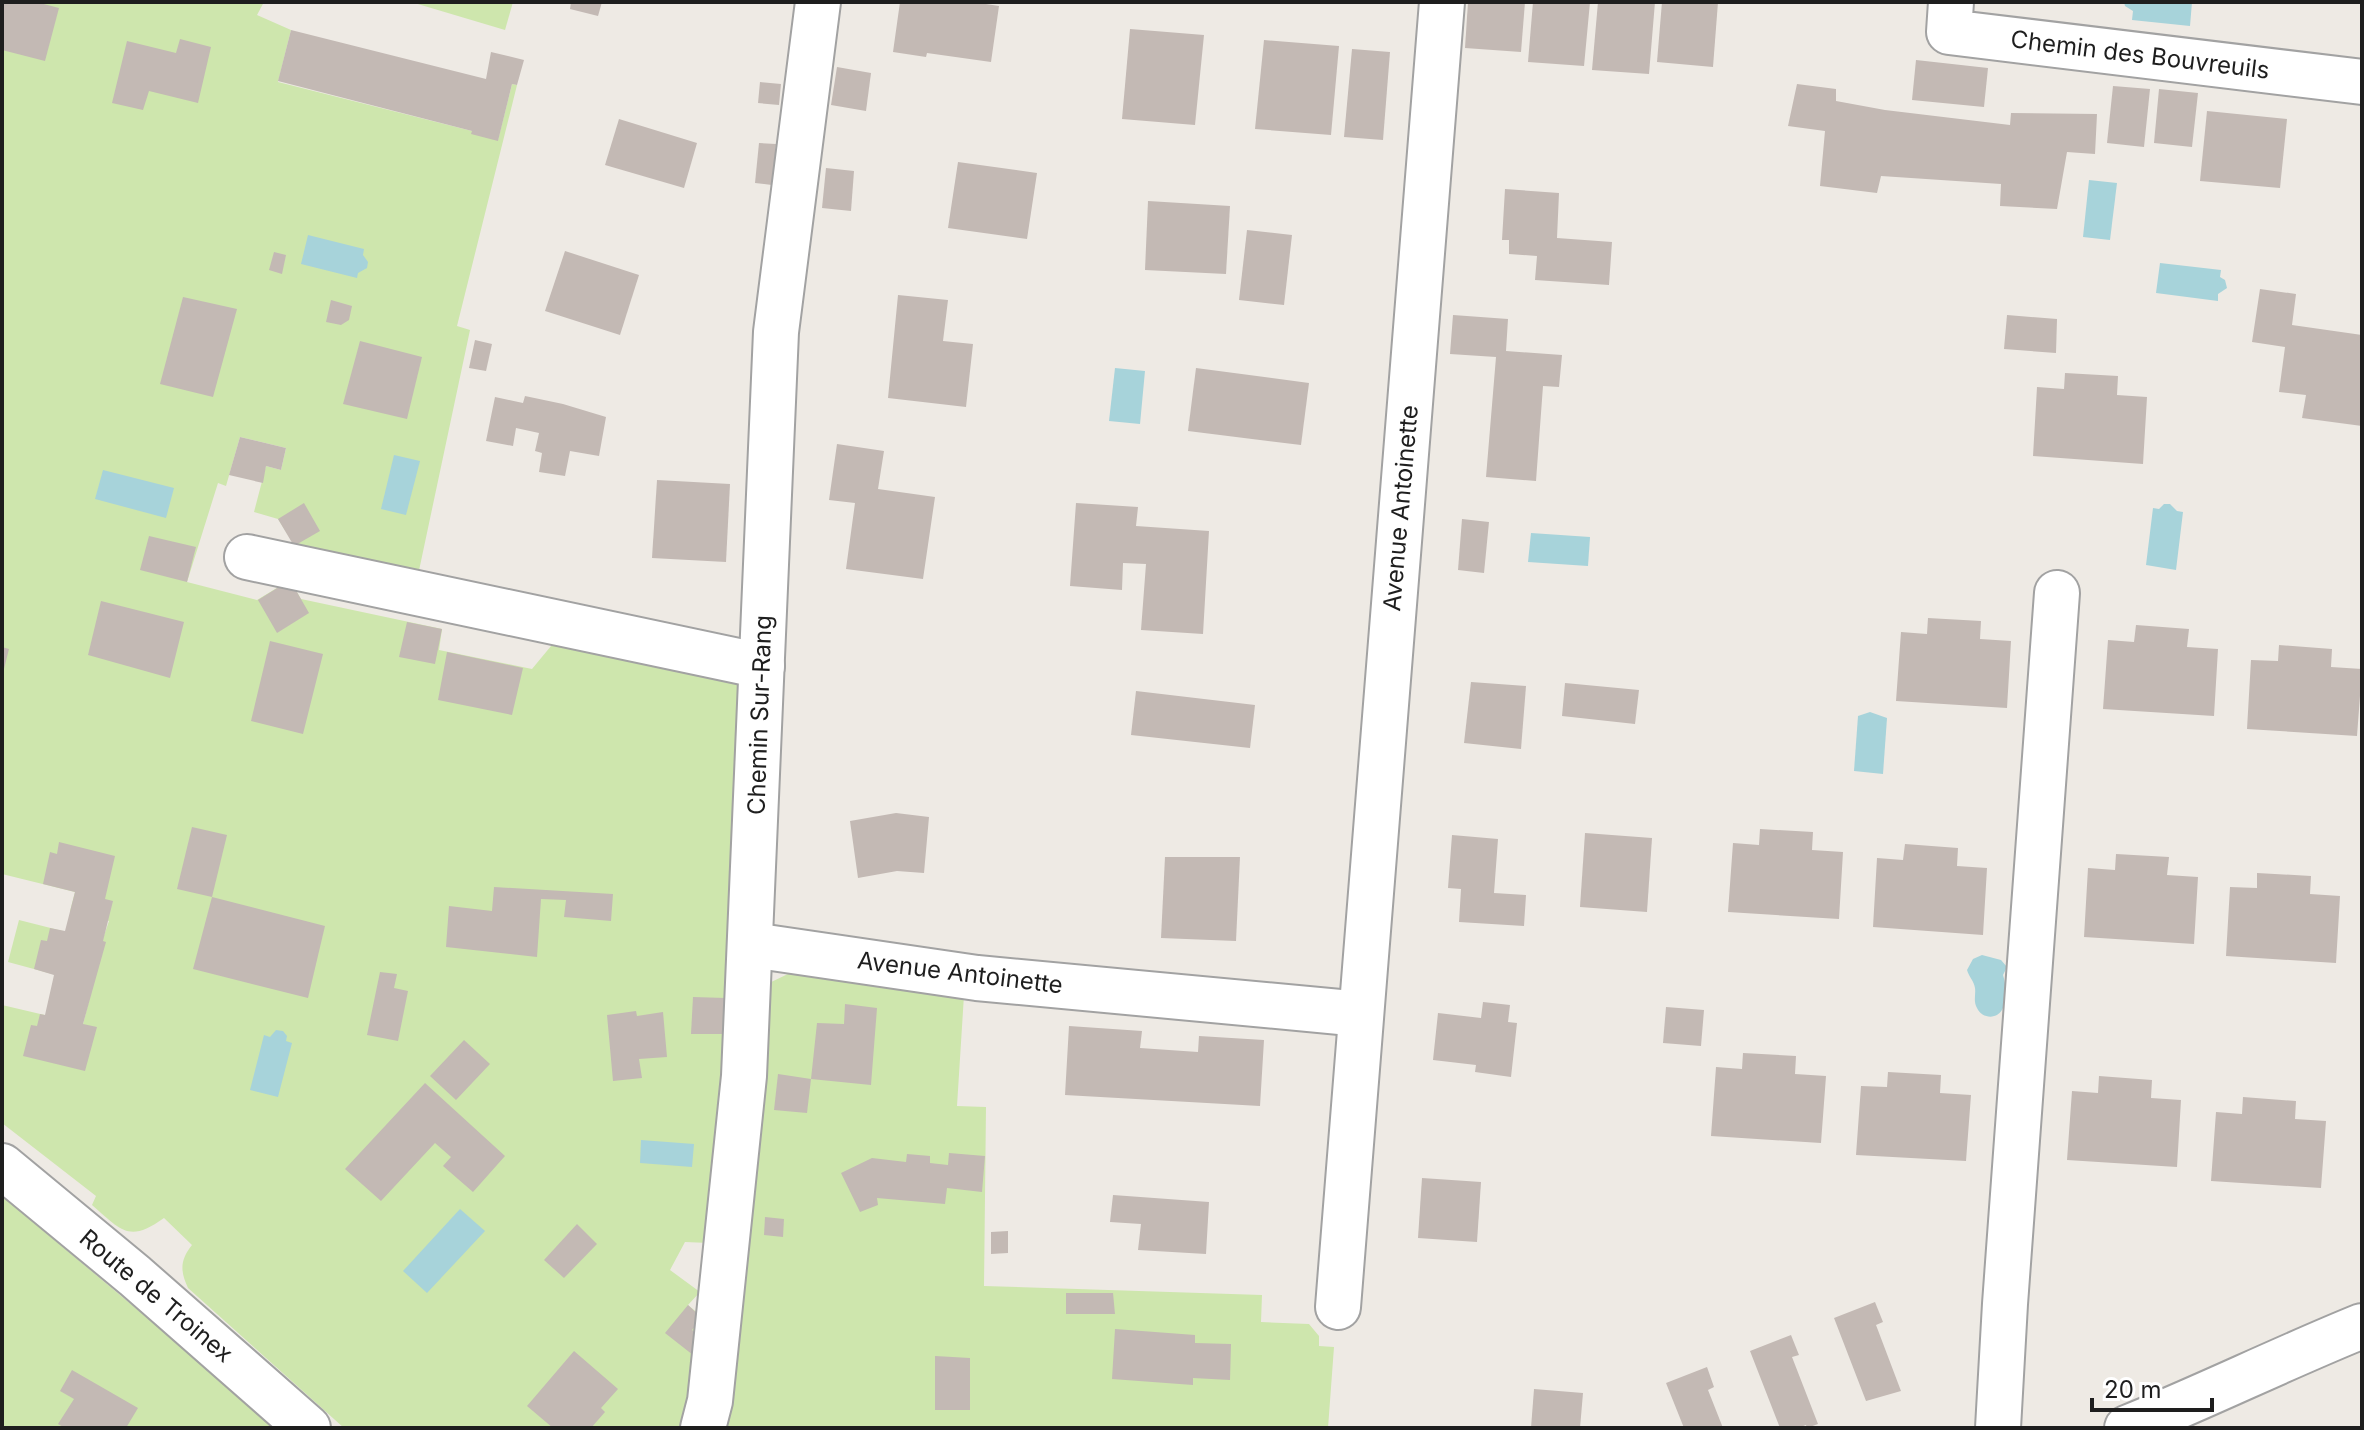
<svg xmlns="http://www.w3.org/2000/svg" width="2364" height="1430" viewBox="0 0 2364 1430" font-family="Inter,sans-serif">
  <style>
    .grass { fill: #cee6ad }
    .water { fill: #a7d3da }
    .building { fill: #c3b9b4 }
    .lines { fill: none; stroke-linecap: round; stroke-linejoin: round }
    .minor-casing { stroke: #a2a2a2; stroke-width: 48 }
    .tertiary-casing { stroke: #a2a2a2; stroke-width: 48 }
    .minor { stroke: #fff; stroke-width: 44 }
    .tertiary { stroke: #fff; stroke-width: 44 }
    .labels { text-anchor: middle; stroke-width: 8; stroke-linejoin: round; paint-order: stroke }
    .street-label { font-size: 24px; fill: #1e1e1e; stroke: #fff }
  </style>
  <rect width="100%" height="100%" fill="#eeeae4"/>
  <!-- grass -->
  <g class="grass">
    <path d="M2,2H264L257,15L291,30L278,82L472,131L498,140L512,84L517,85L457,326L470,330L417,580L300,554L278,519L254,512L266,466L281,470L286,448L240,437L226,486L218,483L187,582L257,600L290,580L301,599L442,629L439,650L532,669L556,640L734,679L743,691L715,1184L709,1243L685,1242L670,1270L700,1292L688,1305L706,1320L684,1428H344L188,1288C180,1271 180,1260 192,1245L164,1218C129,1243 122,1231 92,1205L96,1196L2,1123V1005L83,1024L93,985L8,962L19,920L102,941L109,921L70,911L75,892L2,874Z"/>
    <path d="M411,2H513L505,30Z"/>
    <path d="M790,973L964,995L957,1106L986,1107L984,1286L1262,1295L1261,1322L1309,1324L1319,1336V1346L1334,1347L1328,1428H723L739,1345L765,985Z"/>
    <path d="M2,1196L213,1373L275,1428H2Z"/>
  </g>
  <!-- water -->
  <g class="water">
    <path d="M2124,2H2192L2190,26L2132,20L2133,11L2125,6Z"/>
    <path d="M2089,180L2117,183L2110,240L2083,237Z"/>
    <path d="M308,235L364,249L363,255L368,262L367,268L358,273L357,278L301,264Z"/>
    <path d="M2160,263L2221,270L2220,277L2225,280L2227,288L2218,294V301L2156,293Z"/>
    <path d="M1115,368L1145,371L1140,424L1109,421Z"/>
    <path d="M394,455L420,461L406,515L381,509Z"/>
    <path d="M103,470L174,488L166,518L95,499Z"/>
    <path d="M2164,504H2170L2177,511L2183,512L2176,570L2146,565L2153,508L2159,509Z"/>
    <path d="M1531,533L1590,537L1588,566L1528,562Z"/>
    <path d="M1870,712L1887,718L1883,774L1854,771L1858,716Z"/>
    <path d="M1982,955L2001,960L2007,967L2003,975C2006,985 2008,998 2003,1008C1998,1020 1982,1019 1977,1008C1973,1001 1976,995 1975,988C1974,981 1969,977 1967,970L1973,959Z"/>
    <path d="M276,1030L283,1031L287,1036L286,1041L292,1043L278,1097L250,1090L264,1035L270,1037Z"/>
    <path d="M641,1140L694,1144L692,1167L640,1163Z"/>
    <path d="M460,1209L485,1231L427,1293L403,1271Z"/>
  </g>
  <!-- building -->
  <g class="building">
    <path d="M2,2H36L59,8L45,61L2,50Z"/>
    <path d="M571,2H602L598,16L570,9Z"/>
    <path d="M900,2H973L999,6L991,62L927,53L926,57L893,52Z"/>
    <path d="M1468,2H1525L1521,52L1465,48Z"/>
    <path d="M1533,2H1590L1584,66L1528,62Z"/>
    <path d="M1598,2H1655L1649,74L1592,70Z"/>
    <path d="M1662,2H1718L1713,67L1657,62Z"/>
    <path d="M1130,29L1204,35L1195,125L1122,119Z"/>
    <path d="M291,30L486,79L491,52L524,60L517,85L512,84L498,141L471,134L472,131L278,81Z"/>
    <path d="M180,39L211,47L198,103L149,91L143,110L112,103L127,41L176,53Z"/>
    <path d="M1264,40L1339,46L1331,135L1255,129Z"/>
    <path d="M1352,49L1390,52L1383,140L1344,137Z"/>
    <path d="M1916,60L1988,68L1984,107L1912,100Z"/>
    <path d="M837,67L871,73L866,111L831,105Z"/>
    <path d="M760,82L781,84L779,105L758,103Z"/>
    <path d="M1797,84L1836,89V101L1885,110L2010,125L2011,113L2097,114L2095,154L2067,152L2057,209L2000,206L2001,184L1881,176L1877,193L1820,186L1825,131L1788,126Z"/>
    <path d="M2113,86L2150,89L2144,147L2107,143Z"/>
    <path d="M2159,89L2198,93L2192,147L2154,143Z"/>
    <path d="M2207,111L2287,119L2280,188L2200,181Z"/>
    <path d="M619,119L697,143L684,188L605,165Z"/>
    <path d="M759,143L776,144L772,185L755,183Z"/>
    <path d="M958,162L1037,173L1027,239L948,228Z"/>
    <path d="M826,168L854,171L851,211L822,208Z"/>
    <path d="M1505,189L1559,193L1557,238L1612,242L1609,285L1535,280L1537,256L1509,254V240H1502Z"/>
    <path d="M1148,201L1230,206L1226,274L1145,270Z"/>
    <path d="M1247,230L1292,235L1284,305L1239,300Z"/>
    <path d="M565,251L639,275L620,335L545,311Z"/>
    <path d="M274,252L286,255L282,274L269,270Z"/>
    <path d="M2260,289L2296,294L2292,325L2362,335V426L2302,418L2306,395L2279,392L2285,347L2252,342Z"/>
    <path d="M898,295L948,300L943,341L973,344L966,407L888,398Z"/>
    <path d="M183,297L237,309L213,397L160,384Z"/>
    <path d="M331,300L352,306L349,320L341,325L326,322Z"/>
    <path d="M1453,315L1508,319L1506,351L1562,355L1559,387L1543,386L1536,481L1486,477L1496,357L1450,354Z"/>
    <path d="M2007,315L2057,319L2056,353L2004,349Z"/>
    <path d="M475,340L492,344L486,371L469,368Z"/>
    <path d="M360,341L422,357L407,419L343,404Z"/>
    <path d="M1196,368L1309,383L1301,445L1188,431Z"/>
    <path d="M2065,373L2118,376L2117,395L2147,397L2143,464L2033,456L2037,387L2064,389Z"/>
    <path d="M525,396L563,404L606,417L599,456L570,451L565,476L539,472L542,453L535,451L539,433L516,428L513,446L486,441L495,397L523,403Z"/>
    <path d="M240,437L286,448L281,470L266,466L263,483L229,475Z"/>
    <path d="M837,444L884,451L878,489L935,497L923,579L846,569L855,503L829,500Z"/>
    <path d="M657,480L730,484L726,562L652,558Z"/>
    <path d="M304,503L320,531L294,546L278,519Z"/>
    <path d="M1076,503L1138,507L1136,526L1209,531L1203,634L1141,630L1146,564L1123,563L1122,590L1070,586Z"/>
    <path d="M1462,519L1489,522L1484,573L1458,570Z"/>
    <path d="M149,536L196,547L187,582L140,570Z"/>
    <path d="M290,580L309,613L277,633L258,600Z"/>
    <path d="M101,601L184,622L170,678L88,655Z"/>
    <path d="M1928,618L1981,621L1980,639L2011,641L2007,708L1896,701L1901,632L1927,634Z"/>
    <path d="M407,622L442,629L435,664L399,657Z"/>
    <path d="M2136,625L2189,629L2187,647L2218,649L2214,716L2103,709L2108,640L2134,642Z"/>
    <path d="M270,641L323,654L303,734L251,721Z"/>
    <path d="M2279,645L2332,649L2331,667L2362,669L2357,736L2247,729L2251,660L2278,661Z"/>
    <path d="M2,647L9,649L3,673H2Z"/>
    <path d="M447,652L523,668L512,715L438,700Z"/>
    <path d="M1471,682L1526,686L1521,749L1464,743Z"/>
    <path d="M1565,683L1639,690L1635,724L1562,716Z"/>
    <path d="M1136,691L1255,705L1250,748L1131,735Z"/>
    <path d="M896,813L929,817L924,873L897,871L858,878L850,821Z"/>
    <path d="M192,827L227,835L212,897L177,889Z"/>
    <path d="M1760,829L1813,832L1812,850L1843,852L1839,919L1728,912L1733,843L1759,845Z"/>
    <path d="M1585,833L1652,838L1647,912L1580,907Z"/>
    <path d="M1452,835L1498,839L1494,893L1526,895L1524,926L1459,922L1461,889L1448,888Z"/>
    <path d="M59,842L115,856L105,899L113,901L103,941L106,942L83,1024L97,1027L85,1071L23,1056L31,1025L37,1026L40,1014L45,1015L54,975L34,969L41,940L47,941L50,928L65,931L75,892L43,884L50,852L57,854Z"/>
    <path d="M1905,844L1958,848L1957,866L1987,868L1983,935L1873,927L1877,858L1903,860Z"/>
    <path d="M2116,854L2169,857L2167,875L2198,877L2194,944L2084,937L2088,868L2115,870Z"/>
    <path d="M1165,857H1240L1236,941L1161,938Z"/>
    <path d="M2257,873L2311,876L2310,894L2340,896L2336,963L2226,956L2230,887L2257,888Z"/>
    <path d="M494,887L613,894L611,921L564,917L566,900L541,899L537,957L446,947L449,906L492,911Z"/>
    <path d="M212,897L325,926L308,998L193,969Z"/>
    <path d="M380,972L397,974L394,988L408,991L398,1041L367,1035Z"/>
    <path d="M693,997L726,998V1034H691Z"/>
    <path d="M1483,1002L1510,1005L1508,1022L1517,1023L1511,1077L1475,1072L1476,1065L1433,1060L1438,1013L1481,1018Z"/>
    <path d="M845,1004L877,1008L871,1085L811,1079L817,1023L844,1024Z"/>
    <path d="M1666,1007L1704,1010L1701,1046L1663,1043Z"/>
    <path d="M636,1011L637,1016L663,1012L667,1057L639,1059L642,1078L613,1081L607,1015Z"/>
    <path d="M1069,1026L1142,1031L1140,1048L1198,1052L1199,1036L1264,1040L1260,1106L1065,1095Z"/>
    <path d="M464,1040L490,1064L456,1100L430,1076Z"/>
    <path d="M1743,1053L1796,1056L1795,1074L1826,1076L1821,1143L1711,1136L1716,1067L1742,1069Z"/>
    <path d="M1888,1072L1941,1075L1940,1093L1971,1095L1966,1161L1856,1155L1861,1086L1887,1087Z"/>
    <path d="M778,1074L811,1079L807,1113L774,1110Z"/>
    <path d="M2099,1076L2152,1080L2151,1098L2181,1100L2177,1167L2067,1160L2072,1091L2098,1093Z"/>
    <path d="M425,1083L505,1156L473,1192L443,1166L451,1157L435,1143L381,1201L345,1169Z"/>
    <path d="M2243,1097L2296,1101L2295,1119L2326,1121L2321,1188L2211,1181L2216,1112L2242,1114Z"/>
    <path d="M949,1153L985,1156L982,1192L947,1188L945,1204L877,1198L878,1205L860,1212L841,1173L872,1158L906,1162L907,1154L930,1156V1163L948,1165Z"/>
    <path d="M1422,1178L1481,1182L1477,1242L1418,1238Z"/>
    <path d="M1113,1195L1209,1202L1206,1254L1138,1250L1141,1224L1110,1222Z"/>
    <path d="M765,1217L784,1219L783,1237L764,1235Z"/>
    <path d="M577,1224L597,1244L564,1278L544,1260Z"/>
    <path d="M1008,1231V1253L991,1254V1232Z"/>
    <path d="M1066,1293H1113L1115,1314H1066Z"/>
    <path d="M1875,1302L1883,1322L1876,1325L1901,1391L1866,1401L1834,1318Z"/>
    <path d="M688,1305L702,1318L692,1330L698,1335L693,1355L665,1333Z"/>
    <path d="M1115,1329L1195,1335V1343L1231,1344L1230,1380L1193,1378V1385L1112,1379Z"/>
    <path d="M1791,1335L1799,1355L1792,1357L1818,1424L1807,1428L1806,1425L1798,1428H1780L1750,1351Z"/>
    <path d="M574,1351L618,1389L601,1408L605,1412L591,1428L586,1426L584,1428H553L527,1406Z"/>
    <path d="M935,1356L970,1358V1410H935Z"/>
    <path d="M1707,1367L1714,1387L1708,1390L1723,1428H1684L1666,1383Z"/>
    <path d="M72,1370L138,1408L126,1428H65L58,1424L74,1399L60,1391Z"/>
    <path d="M1534,1389L1583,1393L1580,1428H1531Z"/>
  </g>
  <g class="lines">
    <!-- minor casing -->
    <g class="minor-casing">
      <g id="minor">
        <path d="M1951,2L1949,32L2362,82"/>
        <path d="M247,557L762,666"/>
        <path d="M751,945L977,978L1361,1014"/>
        <path d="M1338,1307L1442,2"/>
        <path d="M703,1428L710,1401L744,1076L776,332L818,2"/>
        <path d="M1998,1428L2005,1304L2057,593"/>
        <path d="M2127,1428C2206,1396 2283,1358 2362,1326"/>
      </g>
    </g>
    <!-- tertiary casing -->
    <g class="tertiary-casing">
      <path id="tertiary" d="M2,1166L135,1276L308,1428"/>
    </g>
    <!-- minor -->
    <use href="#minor" class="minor"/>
    <!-- tertiary -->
    <use href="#tertiary" class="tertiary"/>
  </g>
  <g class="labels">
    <!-- street labels -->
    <g class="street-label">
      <text transform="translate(2140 55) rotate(7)" y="8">Chemin des Bouvreuils</text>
      <text transform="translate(1401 508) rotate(-85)" y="8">Avenue Antoinette</text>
      <text transform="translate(760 715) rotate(-88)" y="8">Chemin Sur-Rang</text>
      <text transform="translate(960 973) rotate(7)" y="8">Avenue Antoinette</text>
      <text transform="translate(156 1296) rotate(40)" y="8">Route de Troinex</text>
    </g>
  </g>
  <!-- border -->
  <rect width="2364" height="1430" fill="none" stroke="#1e1e1e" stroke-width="8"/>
  <!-- scale -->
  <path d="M2092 1398v12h120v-12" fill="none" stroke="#1e1e1e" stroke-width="4"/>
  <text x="2104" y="1398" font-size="24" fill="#1e1e1e" stroke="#ffffff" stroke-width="6" paint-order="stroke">20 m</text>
</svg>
